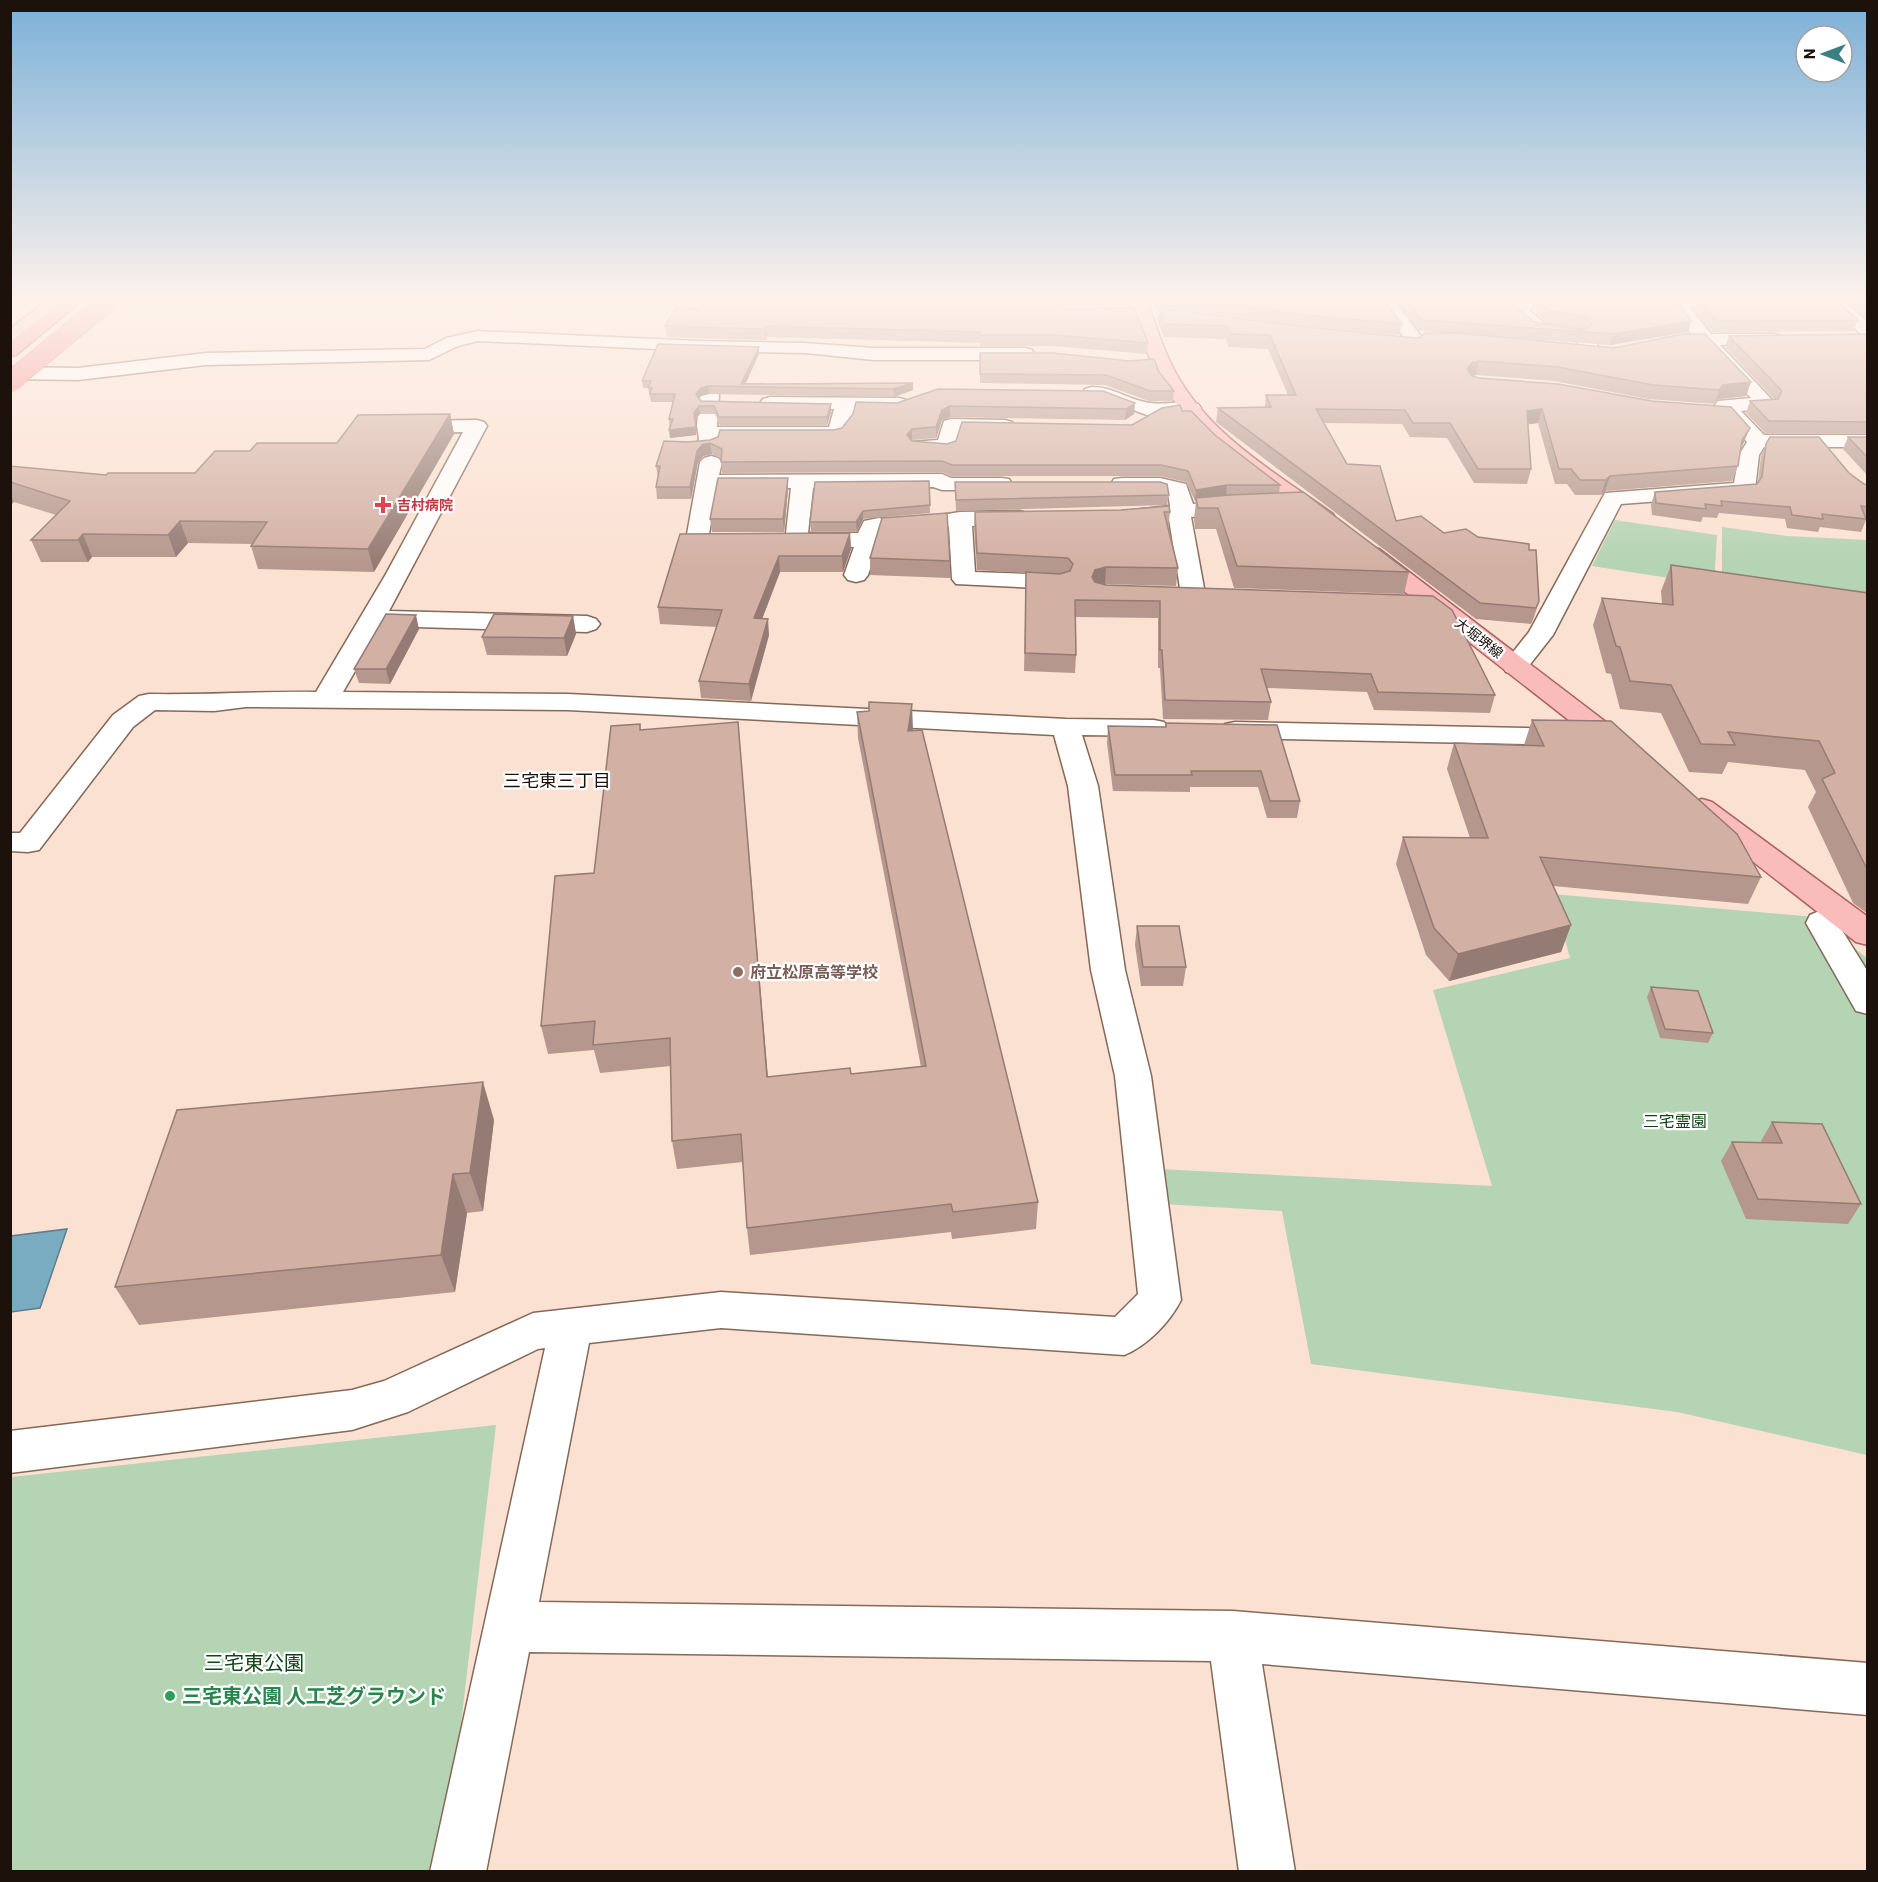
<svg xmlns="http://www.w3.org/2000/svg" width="1878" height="1882" viewBox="0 0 1878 1882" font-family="Barlow,'Noto Sans JP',sans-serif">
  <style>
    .green { fill: #b4d4b3 }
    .water { fill: #79abc1; stroke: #5d7d8a; stroke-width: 1.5 }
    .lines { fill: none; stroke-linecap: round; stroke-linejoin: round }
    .minor-casing { stroke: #856958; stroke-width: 3 }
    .major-casing { stroke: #aa6260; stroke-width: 3 }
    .highway-casing { stroke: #aa6260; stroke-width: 3 }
    .minor { fill: #fff; fill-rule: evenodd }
    .major { fill: #fabbbb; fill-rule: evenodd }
    .highway { fill: #f68d8d; fill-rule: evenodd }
    .highway-bridge-casing { stroke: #aa6260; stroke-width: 21; stroke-linecap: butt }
    .highway-bridge { stroke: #f68d8d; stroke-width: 20 }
    .wall { fill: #b5978d }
    .shaded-wall { fill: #947b73 }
    .building { fill: #d3b0a4; stroke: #947b73; stroke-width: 1.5 }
    .health-dot { fill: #e0444e; stroke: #fff; stroke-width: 2 }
    .education-dot { fill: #8d6e63; stroke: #fff; stroke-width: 2 }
    .leisure-dot { fill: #2e9e5b; stroke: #fff; stroke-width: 2 }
    .labels { text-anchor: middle; stroke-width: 4.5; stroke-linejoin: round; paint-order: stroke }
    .far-health-label { font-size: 14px; font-weight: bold; fill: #be3a42; stroke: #fff; text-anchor: start }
    .far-street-label { font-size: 14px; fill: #1c120b; stroke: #fff }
    .education-label { font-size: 16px; font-weight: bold; fill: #785e54; stroke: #fff; text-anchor: start }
    .park-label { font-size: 16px; fill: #104315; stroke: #fff }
    .neighbourhood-label { font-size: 18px; fill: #1c120b; stroke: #fff }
    .near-park-label { font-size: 20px; fill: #104315; stroke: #fff }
    .near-leisure-label { font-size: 20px; font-weight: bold; fill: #27864d; stroke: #fff; text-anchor: start }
  </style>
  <rect width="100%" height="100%" fill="#fbe1d2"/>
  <!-- green -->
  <g class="green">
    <path d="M1615,520L1717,535L1714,585L1592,566Z"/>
    <path d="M1722,527L1787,536L1867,540V609L1722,588Z"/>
    <path d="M1552,894L1815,917L1867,958V1455L1677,1412L1311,1364L1282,1211L1163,1204L1159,1169L1492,1186L1433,990L1570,958Z"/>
    <path d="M496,1425L459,1741L429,1871H11V1477Z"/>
  </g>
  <!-- water -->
  <path class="water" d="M67,1229L40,1308L11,1312V1236Z"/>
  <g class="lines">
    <!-- minor casing -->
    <g class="minor-casing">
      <g id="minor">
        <path d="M1378,301H1395L1422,338L1419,342H1407Z"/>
        <path d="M1515,301H1533L1534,305L1529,310L1544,323L1586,330L1614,367L1621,383L1618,387H1604L1596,368L1574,338L1532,331L1509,310Z"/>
        <path d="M1672,301H1708L1706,305L1690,308L1711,334H1773L1779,335L1782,339L1779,343L1773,344L1720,345L1776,404L1773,408L1741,411L1764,435H1868V447H1764L1759,455L1755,489L1752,494L1621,504L1553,635L1524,672L1515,674L1506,672L1502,666L1529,632L1605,493L1734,483L1739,455L1747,442L1715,405L1718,401L1751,398L1701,345L1666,348L1660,347L1657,343L1660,339L1692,334L1670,304Z"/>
        <path d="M1824,301H1843L1868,322V336L1862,335Z"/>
        <path d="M478,331L699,341L805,343L874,348H1025L1032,350L1034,354L1032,358L1025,360H874L805,353L699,351L478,341L458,346L429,360L206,365L78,380L10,379V367L78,368L206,353L425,349L446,338Z"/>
        <path d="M1092,387C1114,387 1130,401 1151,403C1167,405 1182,400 1198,404L1201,408L1198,412L1191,414L1147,415L1103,399L1085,397L1082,393L1085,389Z"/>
        <path d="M709,389L716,391L719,395L717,427H829L834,409L763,407L760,403L763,399L770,397L899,398L906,400L909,404L906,408L899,410H854L852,423L842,437L835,439H720L717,447L710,449L700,447L697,443L699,439L697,426L699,395L702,391Z"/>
        <path d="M951,419L1005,420L1012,422L1015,426L1012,430L1005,432L960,431L954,451L947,453L912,450L909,446L912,442L938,440L944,421Z"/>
        <path d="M477,420L484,422L487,426L389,611L587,616L596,619L600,624L596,629L587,632L381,626L343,692L568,694L1066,719L1154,720L1164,722L1168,728L1164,734L1154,736L1082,735L1098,786L1125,970L1151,1076L1181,1300C1170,1322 1147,1346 1124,1355L721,1328L589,1343L539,1602L1233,1611L1868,1663V1715L1262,1664L1295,1872H1239L1211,1661L529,1652L486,1872H430L545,1348L538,1349L408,1412L352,1430L10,1473V1431L352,1390L384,1381L533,1313L721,1292L1115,1317L1138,1294L1115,1076L1091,970L1068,786L1054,735L568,710L246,707L214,711L155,710L133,727L39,850L28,852L10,851V833H20L113,715L139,696L149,694C205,695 260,691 316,692L386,574L463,432L408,433L401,431L398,427L401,423L408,421Z"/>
        <path d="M711,456L718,458L722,462L719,475L942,474L951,478H1001L1009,479L1012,484L1009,489L1001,490H942L933,487L813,488L808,533H858L864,521L879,518L887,520L890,525L887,530L882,531L868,575L864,580L856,582L848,580L844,575L854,547L798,545L795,539L789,538L786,533L791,488H717L709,534L706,539L698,541L690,539L687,534L700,462L704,458Z"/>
        <path d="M1122,478H1160L1186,484L1193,504L1240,499L1248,501L1251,506L1248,511L1240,513L1191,517L1204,588L1201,593L1192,595L1183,593L1180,588L1169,519L1124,524L1116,522L1113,517L1116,512L1170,506L1168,493L1114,489L1111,484L1114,479Z"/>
        <path d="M1019,511L1027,513L1030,518L1027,523L972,526L975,572L1058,575L1067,577L1070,582L1067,587L1058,589L956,584L952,579L949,527L935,526L932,521L935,516L960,512Z"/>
        <path d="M1235,722L1571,729L1581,731L1585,737L1581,743L1571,745L1235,738L1225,736L1221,730L1225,724Z"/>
        <path d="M1840,902L1851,906L1856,913L1851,920L1840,927L1868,972V1014L1856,1011L1806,923L1810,915Z"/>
      </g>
    </g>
    <!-- major casing -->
    <g class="major-casing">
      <g id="major">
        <path d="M46,301H65L16,342L10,343V329Z"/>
        <path d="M1129,301H1147C1157,328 1165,357 1181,382C1216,439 1280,476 1333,514L1336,519L1333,524L1325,526L1317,524C1261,482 1198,444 1162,382C1147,357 1139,328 1129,301Z"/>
        <path d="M1371,547L1379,549L1632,742L1636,748L1632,754L1622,756L1612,754L1363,559L1359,554L1363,549Z"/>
        <path d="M1702,799L1712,802L1868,917V945L1856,942L1692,814L1687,808L1692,802Z"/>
      </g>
    </g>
    <!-- highway casing -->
    <g class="highway-casing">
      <path id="highway" d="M62,301H81L16,355L10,356V342Z"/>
    </g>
    <!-- minor -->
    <use href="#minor" class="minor"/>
    <!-- major -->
    <use href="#major" class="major"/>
    <!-- highway -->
    <use href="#highway" class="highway"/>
    <!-- highway-bridge casing -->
    <g class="highway-bridge-casing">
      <path id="highway-bridge" d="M10,382L108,301"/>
    </g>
    <!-- highway-bridge -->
    <use href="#highway-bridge" class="highway-bridge"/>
  </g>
  <!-- wall -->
  <g class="wall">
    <path d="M705,301H1128V304L1058,306L1057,307L1148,343L1147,354L1053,346H980V343L767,337L766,340L667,337L665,326L700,309Z"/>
    <path d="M1149,301H1385L1402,324L1399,335L1296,325L1151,305Z"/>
    <path d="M1397,301H1513L1512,303L1534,322L1581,330H1586V329L1545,321L1535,312L1538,302L1691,321L1688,332L1610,345L1480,335L1746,396L1718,399L1715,404L1648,399L1554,381L1476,375L1472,376L1744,442L1741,448L1738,466L1732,481L1605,491L1601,495H1575L1567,484H1555L1538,423L1528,424L1531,469L1527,484L1474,483L1447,438L1410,437L1402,424L1324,423L1347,464L1396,521L1444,533L1478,537L1529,550L1539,601L1534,617L1531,624L1476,619L1216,422L1218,408L1265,407L1266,395H1288L1268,349L1228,347L1226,339L1164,337L1157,320L1159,308L1298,326L1415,338L1451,333L1419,331Z"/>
    <path d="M1697,301H1837L1858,320L1853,331L1712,332L1694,310Z"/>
    <path d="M1846,301H1868V319Z"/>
    <path d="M1868,334V433H1765L1746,413L1750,401L1774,399L1725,347L1729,336Z"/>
    <path d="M759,347V354L745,384L913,383V390L894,397L709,394L701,396L699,399L701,401L831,404V412L827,425H720L715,414H700L695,420L696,435L670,438L669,419L673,402H651L648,388H643L642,381Z"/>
    <path d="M980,353L1159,372L1174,391L1173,401H1149L1105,385L980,383Z"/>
    <path d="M1103,391L1134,414L1125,420L950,417L942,420L936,438L912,440L911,441L947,444L1132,425L1182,411L1215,435L1280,485L1279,493L1409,572L1404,594L1234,588L1216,529H1195L1194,519L1196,501H1195L1186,482L1160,476H951L942,472L722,473L721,459L712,454L703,456L698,462L691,499H657L656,487L658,477L656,466L688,442L834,430L842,428L897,403Z"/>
    <path d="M450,414L454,434L374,572L258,569L251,546L252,544L188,543L176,557H92L88,562H41L31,540L56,515L14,502L10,505V466L106,475L195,473L250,451L337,443Z"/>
    <path d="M1848,437H1868V476L1843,449Z"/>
    <path d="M1766,444L1849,473L1864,484L1868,485V520H1866L1861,532L1820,527L1818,532L1787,528L1785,519L1719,513L1717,518L1703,517L1701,522L1652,515L1651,504L1655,492L1757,484L1758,483L1761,456Z"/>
    <path d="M929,481L930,513L863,519L857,531H811L810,522Z"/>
    <path d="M955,482L1169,495L1167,505L956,511Z"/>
    <path d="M788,490L784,532H712L710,519Z"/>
    <path d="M975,512H1170L1168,529L1178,568L1176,586L1104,584L1495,695L1490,713L1374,710L1367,692L1267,688L1271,702L1268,720L1163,719L1160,668H1158V618L1075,617L1076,655L1075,673L1024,671L1026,573L977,570L974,528Z"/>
    <path d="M850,533L851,549L843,572H780L762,619L769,635L751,701L701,698L699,681L717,627L660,624L658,607L680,534Z"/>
    <path d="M870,558L950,561V578L870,575Z"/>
    <path d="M1671,565L1868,593V914L1853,903L1808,807L1816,792L1805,770L1728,762L1722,774L1689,772L1661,713L1620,709L1611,674L1606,673L1593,625L1602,598L1662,604L1661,591Z"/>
    <path d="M573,616L576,634L567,656L487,655L482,637Z"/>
    <path d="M419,629L390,684L359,683L354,669Z"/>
    <path d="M857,712L912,730L1038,1202L1036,1229L952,1239L951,1232L750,1255L747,1228L743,1162L677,1169L672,1141L671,1066L600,1073L594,1050L548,1054L541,1026L594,873L640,724L641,730L738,722L768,1077L851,1074L921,1067L858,738Z"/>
    <path d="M1532,720L1761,877L1748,904L1553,886L1571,925L1561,952L1449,981L1426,955L1396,864L1403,837L1470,838L1447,769L1454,743L1524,745Z"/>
    <path d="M1166,723L1277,725L1300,801L1297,818H1267L1258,787H1190V792L1113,791L1107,743L1108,726L1165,727Z"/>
    <path d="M1137,926L1186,967L1183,986H1141L1135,945Z"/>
    <path d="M1651,987L1713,1033L1708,1043L1660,1038L1647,997Z"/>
    <path d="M494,1120L483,1211L467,1213L455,1292L139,1325L115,1287Z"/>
    <path d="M1772,1122L1861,1204L1848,1224L1746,1219L1721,1161L1732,1142L1762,1143L1761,1141Z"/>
  </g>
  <!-- shaded-wall -->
  <g class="shaded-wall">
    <path d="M1054,301H1058V306L1053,312Z"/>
    <path d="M1691,321L1688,332L1610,345L1613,334Z"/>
    <path d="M766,326L767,337L766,340L765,329Z"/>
    <path d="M759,347V354L744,387L741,384Z"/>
    <path d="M1479,361L1476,375L1468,377L1467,369L1472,363Z"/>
    <path d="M1751,382L1746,396L1718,399L1715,404L1719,390L1723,385Z"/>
    <path d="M913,383V390L894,397L893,389Z"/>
    <path d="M708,386L709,394L701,396L697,402L696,394L701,388Z"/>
    <path d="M1135,403L1134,414L1125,420L1126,409Z"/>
    <path d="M831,404V412L827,425V417Z"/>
    <path d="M699,406L700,414L695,420L694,413Z"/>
    <path d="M950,406V417L942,420L936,438V427L942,410Z"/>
    <path d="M1542,409L1538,423L1524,425L1527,411Z"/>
    <path d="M450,414L454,434L374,572L368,549Z"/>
    <path d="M696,427V435L670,438L669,430Z"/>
    <path d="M1750,428L1744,442L1737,455L1742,440Z"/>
    <path d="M912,429V440L907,446V435Z"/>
    <path d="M710,443L712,454L703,456L698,462L691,499L690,487L697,451L702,445Z"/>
    <path d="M1610,476L1605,491L1601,495L1606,480Z"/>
    <path d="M788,478V490L784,532L783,519Z"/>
    <path d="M1227,485L1226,497L1196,498V501H1195L1196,490Z"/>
    <path d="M10,493L14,502L10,505Z"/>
    <path d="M863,511V519L857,531L856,522Z"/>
    <path d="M180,521L188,543L176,557L168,535Z"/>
    <path d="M850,533L851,549L843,572L842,556Z"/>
    <path d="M83,534L92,557L88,562L78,540Z"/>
    <path d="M779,556L780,572L756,635L754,618Z"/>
    <path d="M1106,567L1105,584L1094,587L1092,577L1095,570Z"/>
    <path d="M416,615L419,629L390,684L386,669Z"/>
    <path d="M573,616L576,634L567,656L564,638Z"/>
    <path d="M768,619L769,635L751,701L749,684Z"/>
    <path d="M912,704L913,730L908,731Z"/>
    <path d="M738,722L740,748L770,1105L767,1077Z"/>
    <path d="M1571,925L1561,952L1449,981L1458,954Z"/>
    <path d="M483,1082L494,1120L483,1211L470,1173Z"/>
    <path d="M453,1174L467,1213L455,1292L441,1255Z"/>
  </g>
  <!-- building -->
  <g class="building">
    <path d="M705,301H1054L1057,307L1064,309L1134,308L1148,343L1054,335H980V332L766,326L765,329L665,326L676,308L700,309Z"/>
    <path d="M1201,301H1385L1402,324L1298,314Z"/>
    <path d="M1407,301H1510L1534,322L1581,330L1587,329L1592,325L1589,318L1548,310L1538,302L1677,301L1691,321L1613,334L1421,320Z"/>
    <path d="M1699,301H1837L1858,320L1716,321Z"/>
    <path d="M1159,308L1298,326L1415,338L1421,337L1425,333H1458L1614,348L1684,334H1705L1751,382L1723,385L1719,390L1653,385L1558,367L1479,361L1472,363L1467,369L1472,376L1479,378L1558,384L1652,401L1731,407L1750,428L1742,440L1738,466L1610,476L1606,480H1580L1571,469H1559L1542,409L1527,411L1531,469H1478L1450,423H1413L1405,410L1316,409L1347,464L1380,466L1396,521L1421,516L1444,533L1466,529L1478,537L1529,544V550H1536L1539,601L1536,608L1480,603L1218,408L1271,407L1266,395H1296L1270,335L1230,334L1228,326L1165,324Z"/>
    <path d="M1868,334V422L1769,421L1750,401L1778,399L1782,391L1729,336Z"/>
    <path d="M658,344L759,347L741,384L913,383L893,389L708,386L701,388L696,394L701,401L831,404L827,417H719L714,406H699L694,413L696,427L669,430L673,419H669L675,394H650L652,388L648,387L651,381H642Z"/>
    <path d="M980,353H1053L1129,361L1154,359L1159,372L1174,391H1150L1106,375L980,374Z"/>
    <path d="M938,389L1103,391L1135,403L1126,409L950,406L942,410L936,427L912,429L907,435L912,441L947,444L956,441L962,422L1132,425L1162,408L1180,405L1182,411H1191L1215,435L1280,485H1227L1196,490L1188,471L1161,465H952L942,461L721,462L722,449L710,443L702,445L697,451L690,487H656L660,466H656L664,441L688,442L710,440L718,437L720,430H834L842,428L853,414L856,402L897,403Z"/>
    <path d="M450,414L368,549L251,546L267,522L180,521L168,535L83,534L78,540H31L70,501L10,482V466L106,475L108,473H195L215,451H250L257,443H337L358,415Z"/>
    <path d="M1770,437H1819L1849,473L1864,484L1868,485V507L1861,506L1866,519L1822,514L1823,519L1792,515L1790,507L1721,501L1722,506L1705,504L1706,509L1656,503L1655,492L1757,484L1762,477L1766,444Z"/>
    <path d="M1848,437H1868V458Z"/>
    <path d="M718,478H788L783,519H710Z"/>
    <path d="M929,481L930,505L863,511L856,522H810L815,482Z"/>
    <path d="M955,482H1160L1167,484L1169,495L956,500Z"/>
    <path d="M1303,492L1409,572L1237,566L1218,508H1198L1196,498L1229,495Z"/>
    <path d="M1169,506L1170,512H1164L1178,568L1106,567L1095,570L1092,577L1095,582L1106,585L1433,596L1452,610L1495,695L1378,692L1371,674L1261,669L1271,702L1165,700L1162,650H1160V601L1075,600L1076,655L1025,653L1026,572L1060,574L1070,571L1073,564L1068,558L977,553L975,512L1121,510Z"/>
    <path d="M947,513L950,561L870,558L882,518Z"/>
    <path d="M850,533L842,556H779L754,618L768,619L749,684L699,681L722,610L658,607L680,534Z"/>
    <path d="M1671,565L1868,593V871L1822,779L1835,773L1819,741L1728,732L1735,745L1701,744L1671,685L1630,681L1620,647L1616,646L1602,598L1673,605Z"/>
    <path d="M386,614L416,615L386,669H354Z"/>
    <path d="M494,614L573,616L564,638L482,637Z"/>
    <path d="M869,702L912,704L908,731L922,730L1038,1202L953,1212L951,1204L747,1228L741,1134L672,1141L670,1038L593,1045L595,1021L541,1026L555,876L594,873L611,726L640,724V730L738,722L767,1077L850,1068L851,1074L926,1066L857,712L869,711Z"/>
    <path d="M1532,720L1611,721L1737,834L1761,877L1540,857L1571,925L1458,954L1434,928L1403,837L1488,838L1454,743L1544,746Z"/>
    <path d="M1166,723L1277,725L1300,801H1270L1261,771H1191L1192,775H1115L1108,726L1166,727Z"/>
    <path d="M1137,926H1179L1186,967H1143Z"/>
    <path d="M1651,987L1698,991L1713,1033L1665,1029Z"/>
    <path d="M483,1082L470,1173L453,1174L441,1255L115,1287L177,1110Z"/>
    <path d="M1772,1122L1822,1124L1861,1204L1758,1199L1732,1142L1782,1143Z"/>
  </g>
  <!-- sky -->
  <linearGradient id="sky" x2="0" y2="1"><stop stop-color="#7bb0d8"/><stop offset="0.53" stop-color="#fdf2eb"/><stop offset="1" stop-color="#fdf2eb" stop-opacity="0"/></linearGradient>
  <rect width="1878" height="565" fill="url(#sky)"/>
  <!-- markers -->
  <path class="health-dot" d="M380 496h6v6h6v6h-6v6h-6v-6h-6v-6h6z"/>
  <circle class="education-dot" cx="738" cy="972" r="6"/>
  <circle class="leisure-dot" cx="170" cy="1696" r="6"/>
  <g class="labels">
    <!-- far-health labels -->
    <g class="far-health-label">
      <text x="397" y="510">吉村病院</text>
    </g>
    <!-- far-street labels -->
    <g class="far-street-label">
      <text transform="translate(1479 638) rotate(38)" y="5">大堀堺線</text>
    </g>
    <!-- education labels -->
    <g class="education-label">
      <text x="750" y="978">府立松原高等学校</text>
    </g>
    <!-- park labels -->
    <g class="park-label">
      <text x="1675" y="1127">三宅霊園</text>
    </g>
    <!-- neighbourhood labels -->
    <g class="neighbourhood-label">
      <text x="557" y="787">三宅東三丁目</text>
    </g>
    <!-- near-park labels -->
    <g class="near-park-label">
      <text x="254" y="1670">三宅東公園</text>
    </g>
    <!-- near-leisure labels -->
    <g class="near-leisure-label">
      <text x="182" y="1703">三宅東公園 人工芝グラウンド</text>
    </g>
  </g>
  <!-- border -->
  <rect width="1878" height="1882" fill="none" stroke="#1c120b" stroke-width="24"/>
  <!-- north arrow -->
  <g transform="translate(1824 54) rotate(270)"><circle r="28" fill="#ffffff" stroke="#a4a09d" stroke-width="1.5"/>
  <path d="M0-4.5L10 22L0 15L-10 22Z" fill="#388082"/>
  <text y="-9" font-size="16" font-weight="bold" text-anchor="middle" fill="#1c120b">N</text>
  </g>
</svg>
